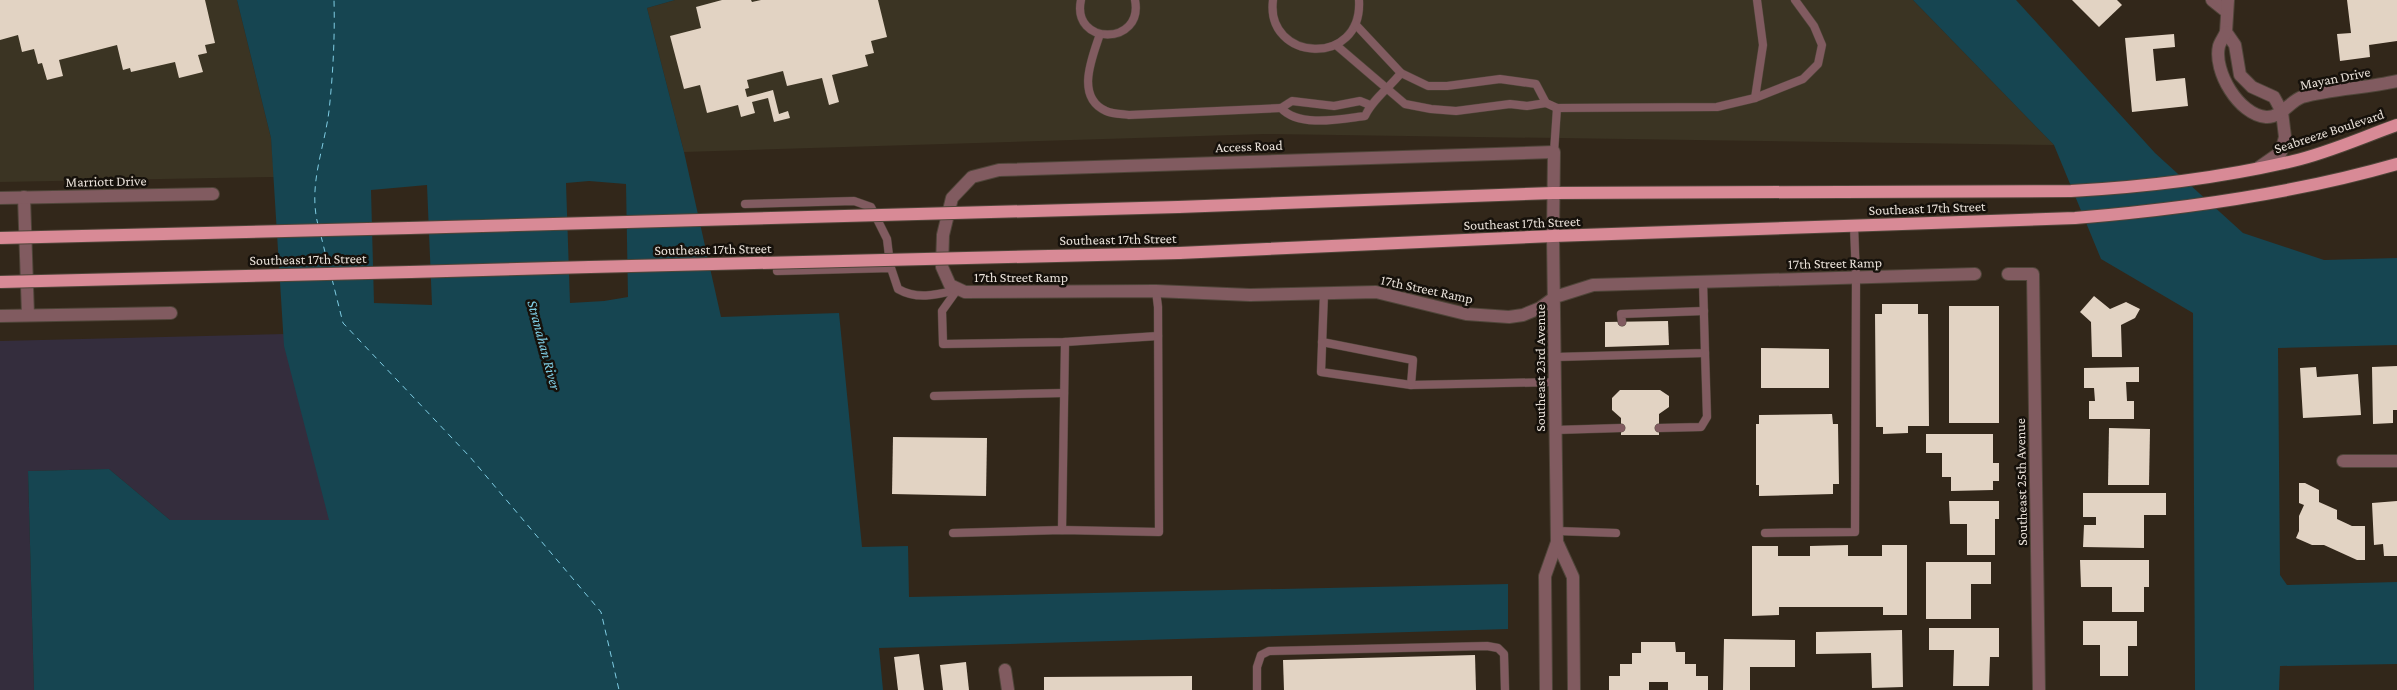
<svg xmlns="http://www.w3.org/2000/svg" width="2397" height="690" viewBox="0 0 2397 690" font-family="'Crimson Pro',serif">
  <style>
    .commercial { fill: #3b3423 }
    .industrial { fill: #342d3d }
    .water { fill: #164551 }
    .pier { fill: #32271a }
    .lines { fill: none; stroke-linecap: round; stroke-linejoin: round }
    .ferry { stroke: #7fcde4; stroke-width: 1; stroke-dasharray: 6 5; stroke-linecap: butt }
    .building { fill: #e2d3c3 }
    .lane-casing { stroke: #4f4539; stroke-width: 9 }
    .street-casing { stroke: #4f4539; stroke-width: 14 }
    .primary-casing { stroke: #4f4539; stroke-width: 14 }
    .lane { stroke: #815b60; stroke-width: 8 }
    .street { stroke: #815b60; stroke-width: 12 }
    .primary { stroke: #d88a96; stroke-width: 12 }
    .primary-bridge-casing { stroke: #4f4539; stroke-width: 14; stroke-linecap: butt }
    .primary-bridge { stroke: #d88a96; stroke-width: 12 }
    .labels { text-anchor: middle; stroke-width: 5; stroke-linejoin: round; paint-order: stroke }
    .street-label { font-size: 14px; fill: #e9e1d9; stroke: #16110b }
    .water-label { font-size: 15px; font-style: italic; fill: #7fcde4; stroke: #16110b }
  </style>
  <rect width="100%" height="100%" fill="#32271a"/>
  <!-- commercial -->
  <g class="commercial">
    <path d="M0,0H237L271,138L274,177L0,182Z"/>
    <path d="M675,0H1913L2054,145L1265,134L684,152L647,8Z"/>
  </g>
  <!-- industrial -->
  <path class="industrial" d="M285,334L330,520H170L109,469L28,471L34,690H0V341Z"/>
  <!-- water -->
  <g class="water">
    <path d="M237,0H675L647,8L684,152L721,317L839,313L862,547L908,546L909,597L1508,584V629L879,648L883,690H34L28,471L109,469L170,520H329L284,346L271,138Z"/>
    <path d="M1913,0H2016L2155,153L2243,233L2324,260L2397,258V345L2278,348L2280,575L2287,585L2397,582V664L2280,666L2279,690H2195L2193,313L2101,259L2054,145Z"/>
  </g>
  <!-- pier -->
  <g class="pier">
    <path d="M589,181L626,184L628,297L604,301L570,303L566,183Z"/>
    <path d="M427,185L432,305L374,303L371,190Z"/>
  </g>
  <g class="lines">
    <!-- ferry -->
    <g class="ferry">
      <path d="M318,225C308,185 324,150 329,111C333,74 335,37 334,0"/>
      <path d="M321,236L329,268"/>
      <path d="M332,279L343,323L470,457L601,612L619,690"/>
    </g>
  </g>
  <!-- building -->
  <g class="building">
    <path d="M0,0H205L215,43L205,45L207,53L198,55L203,72L179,78L175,62L131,72L130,68L123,70L117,45L59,60L63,76L47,80L42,63L38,64L34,49L22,52L18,35L0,40Z"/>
    <path d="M722,0H751L752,2L761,0H878L887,37L871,41L874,53L865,55L868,66L832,75L839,102L829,105L822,78L787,86L783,71L747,80L749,88L745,89L747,97L773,90L779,114L788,111L790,118L774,122L768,98L752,102L755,113L741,117L738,105L707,113L700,85L684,89L670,36L701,28L696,7Z"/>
    <path d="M2072,0H2117L2122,5L2099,27Z"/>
    <path d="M2347,0H2397V41L2369,45L2370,57L2340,61L2337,34L2351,33Z"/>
    <path d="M2174,34L2175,47L2153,49L2156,81L2185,78L2188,106L2132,112L2125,38Z"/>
    <path d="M2094,296L2110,309L2126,302L2140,309L2135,318L2121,325L2122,357H2092L2091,322L2080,312Z"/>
    <path d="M1882,304H1918V314H1928L1929,426H1908V433L1883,434V427H1876L1875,314H1882Z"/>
    <rect x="1949" y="306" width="50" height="117"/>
    <path d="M1668,321L1669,345L1605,347V322Z"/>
    <path d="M1761,348L1829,349V388H1761Z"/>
    <path d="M2397,366V410H2393V423L2373,424L2372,367Z"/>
    <path d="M2139,367V382H2126L2127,401H2134V419H2089V401H2095L2094,388H2084V368Z"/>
    <path d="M2316,367L2317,377L2358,374L2361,415L2303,418L2300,368Z"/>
    <path d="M1620,390H1660L1669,396V407L1659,414V435H1621V418L1612,410V398Z"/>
    <path d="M1832,414L1833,424H1838L1839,484H1833V494L1759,496V485H1756V424H1759V415Z"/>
    <path d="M2109,428L2150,429L2149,485H2108Z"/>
    <path d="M1926,434H1993V463H1999V481H1993V490L1951,491V477H1942V453H1926Z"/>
    <path d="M893,437L987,438L986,496L892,494Z"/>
    <path d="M2299,483H2305L2319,490V502L2337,510V519L2352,526H2365V560H2357L2324,545H2312L2296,538L2299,531V516L2304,505L2299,503Z"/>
    <path d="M2083,493H2166V515H2144V548L2083,547L2084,525H2096V517H2083Z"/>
    <path d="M1949,501H1999V519H1995V555H1967V524H1950Z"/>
    <path d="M2397,501V556H2384L2383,544L2374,545L2372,503Z"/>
    <path d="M1848,545V556H1882V545H1907V615H1883V607H1779V615L1752,616V546H1778V556H1810V546Z"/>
    <path d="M2080,560H2149V587H2144V612H2112V587H2081Z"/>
    <path d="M1926,562H1991V584H1971V619H1926Z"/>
    <path d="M2083,621H2137V646H2128V676H2100V645H2083Z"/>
    <path d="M1929,628H1999V657H1990L1989,686H1953L1954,650H1929Z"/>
    <path d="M1902,630L1903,687L1872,688L1871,653L1816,654V632Z"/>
    <path d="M1724,639L1795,640V667H1750V690H1723Z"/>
    <path d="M1641,642H1675L1676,652H1685V664H1696V676H1708V690H1668V682H1649V690H1609V676H1620V664H1632V653H1641Z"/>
    <path d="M919,654L924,690H898L894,657Z"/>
    <path d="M1475,655L1476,690H1284L1283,660Z"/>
    <path d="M966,662L969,690H943L940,665Z"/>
    <path d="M1192,676V690H1044V677Z"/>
  </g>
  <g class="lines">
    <!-- lane casing -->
    <g class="lane-casing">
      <g id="lane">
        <path d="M1081,0C1071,46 1144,46 1135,0"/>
        <path d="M1273,0C1265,62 1363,68 1359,0"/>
        <path d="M1356,25L1401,73L1428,86H1447L1500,79L1536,84L1546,103L1557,108L1717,107L1755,98L1803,79L1818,64L1822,45L1814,26L1795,0"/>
        <path d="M1100,34C1092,58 1075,97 1106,111C1113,114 1122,114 1129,115L1281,108"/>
        <path d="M1336,45L1405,104L1431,109L1456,111L1510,104L1527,106L1546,103"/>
        <path d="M1755,98L1763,45L1757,0"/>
        <path d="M1370,105L1360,101L1334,106L1292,101L1281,108C1299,128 1341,119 1365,116C1372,100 1389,88 1401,73"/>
        <path d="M1554,152L1557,108"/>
        <path d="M745,204L854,201L871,207L887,239L890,264"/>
        <path d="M777,271L891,268L898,289C917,300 936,295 957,290"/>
        <path d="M957,290L942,311L943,344L1065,342L1158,336"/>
        <path d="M1324,293L1321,372L1411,385L1555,382"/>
        <path d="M1622,322L1621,314L1704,311"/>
        <path d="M1322,342L1413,360L1411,385"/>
        <path d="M1555,357L1705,353L1703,281"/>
        <path d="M934,396L1064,393"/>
        <path d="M1659,428L1701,427L1707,417L1705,353"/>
        <path d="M1555,430L1621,428"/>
        <path d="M1062,530L1065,342"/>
        <path d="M1557,531L1616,533"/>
        <path d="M953,533L1062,530L1159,532L1158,307L1156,291"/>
        <path d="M1765,533L1855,532L1856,277L1854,226"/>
        <path d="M1257,690V667L1261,655L1269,651L1487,646L1498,648L1504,654L1505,690"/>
      </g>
    </g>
    <!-- street casing -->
    <g class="street-casing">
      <g id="street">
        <path d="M2212,0L2227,12"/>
        <path d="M2228,0L2226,32L2235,45L2240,75L2252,87L2274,97L2282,112L2285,137L2281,152L2258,168"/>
        <path d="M2226,32C2224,37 2220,42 2219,46C2213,71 2239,115 2266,117C2281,118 2290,101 2302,97C2332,89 2366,88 2397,81"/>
        <path d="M24,197L28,315"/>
        <path d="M0,198L213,194"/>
        <path d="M2008,274H2033L2039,690"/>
        <path d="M0,316L171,313"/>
        <path d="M2343,461H2397"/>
        <path d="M1557,542L1573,577L1574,690"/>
        <path d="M1005,670L1008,690"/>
        <path d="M1546,690L1545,576L1557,542L1553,236L1554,152L999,170L972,177L952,198L943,235L942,267L950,285L965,292L1156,291L1250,295L1376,292L1466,314L1509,317L1523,315L1540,308L1555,297L1593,285L1975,274"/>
      </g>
    </g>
    <!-- primary casing -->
    <g class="primary-casing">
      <g id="primary">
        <path d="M1178,207L1553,193L2071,191C2146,187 2220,178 2293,161C2328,153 2363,137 2397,125"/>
        <path d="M409,228L590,223"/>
        <path d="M1179,253L1553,236L2075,218C2183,209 2293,194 2397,164"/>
        <path d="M410,272L590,267"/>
      </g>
    </g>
    <!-- lane -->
    <use href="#lane" class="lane"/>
    <!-- street -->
    <use href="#street" class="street"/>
    <!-- primary -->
    <use href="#primary" class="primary"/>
    <!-- primary-bridge casing -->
    <g class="primary-bridge-casing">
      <g id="primary-bridge">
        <path d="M590,223L1178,207"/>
        <path d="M0,238L409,228"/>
        <path d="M590,267L1179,253"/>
        <path d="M0,282L410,272"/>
      </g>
    </g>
    <!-- primary-bridge -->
    <use href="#primary-bridge" class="primary-bridge"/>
  </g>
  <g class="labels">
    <!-- street labels -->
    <g class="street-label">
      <text transform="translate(2335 78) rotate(-11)" y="5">Mayan Drive</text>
      <text transform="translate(2329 131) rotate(-18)" y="5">Seabreeze Boulevard</text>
      <text transform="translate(1249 146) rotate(-2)" y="5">Access Road</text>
      <text transform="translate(106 181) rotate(-1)" y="5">Marriott Drive</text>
      <text transform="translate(1927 208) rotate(-2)" y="5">Southeast 17th Street</text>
      <text transform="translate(1522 223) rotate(-2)" y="5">Southeast 17th Street</text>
      <text transform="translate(1118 239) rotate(-1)" y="5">Southeast 17th Street</text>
      <text transform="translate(713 249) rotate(-1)" y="5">Southeast 17th Street</text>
      <text transform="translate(308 259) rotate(-1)" y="5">Southeast 17th Street</text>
      <text transform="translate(1835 263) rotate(-1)" y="5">17th Street Ramp</text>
      <text x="1021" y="282">17th Street Ramp</text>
      <text transform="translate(1427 289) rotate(12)" y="5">17th Street Ramp</text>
      <text transform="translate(1540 368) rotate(-90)" y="5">Southeast 23rd Avenue</text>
      <text transform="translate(2021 482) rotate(-91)" y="5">Southeast 25th Avenue</text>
    </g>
    <!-- water labels -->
    <g class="water-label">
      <text transform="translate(544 345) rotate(75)" y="5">Stranahan River</text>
    </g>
  </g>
</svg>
